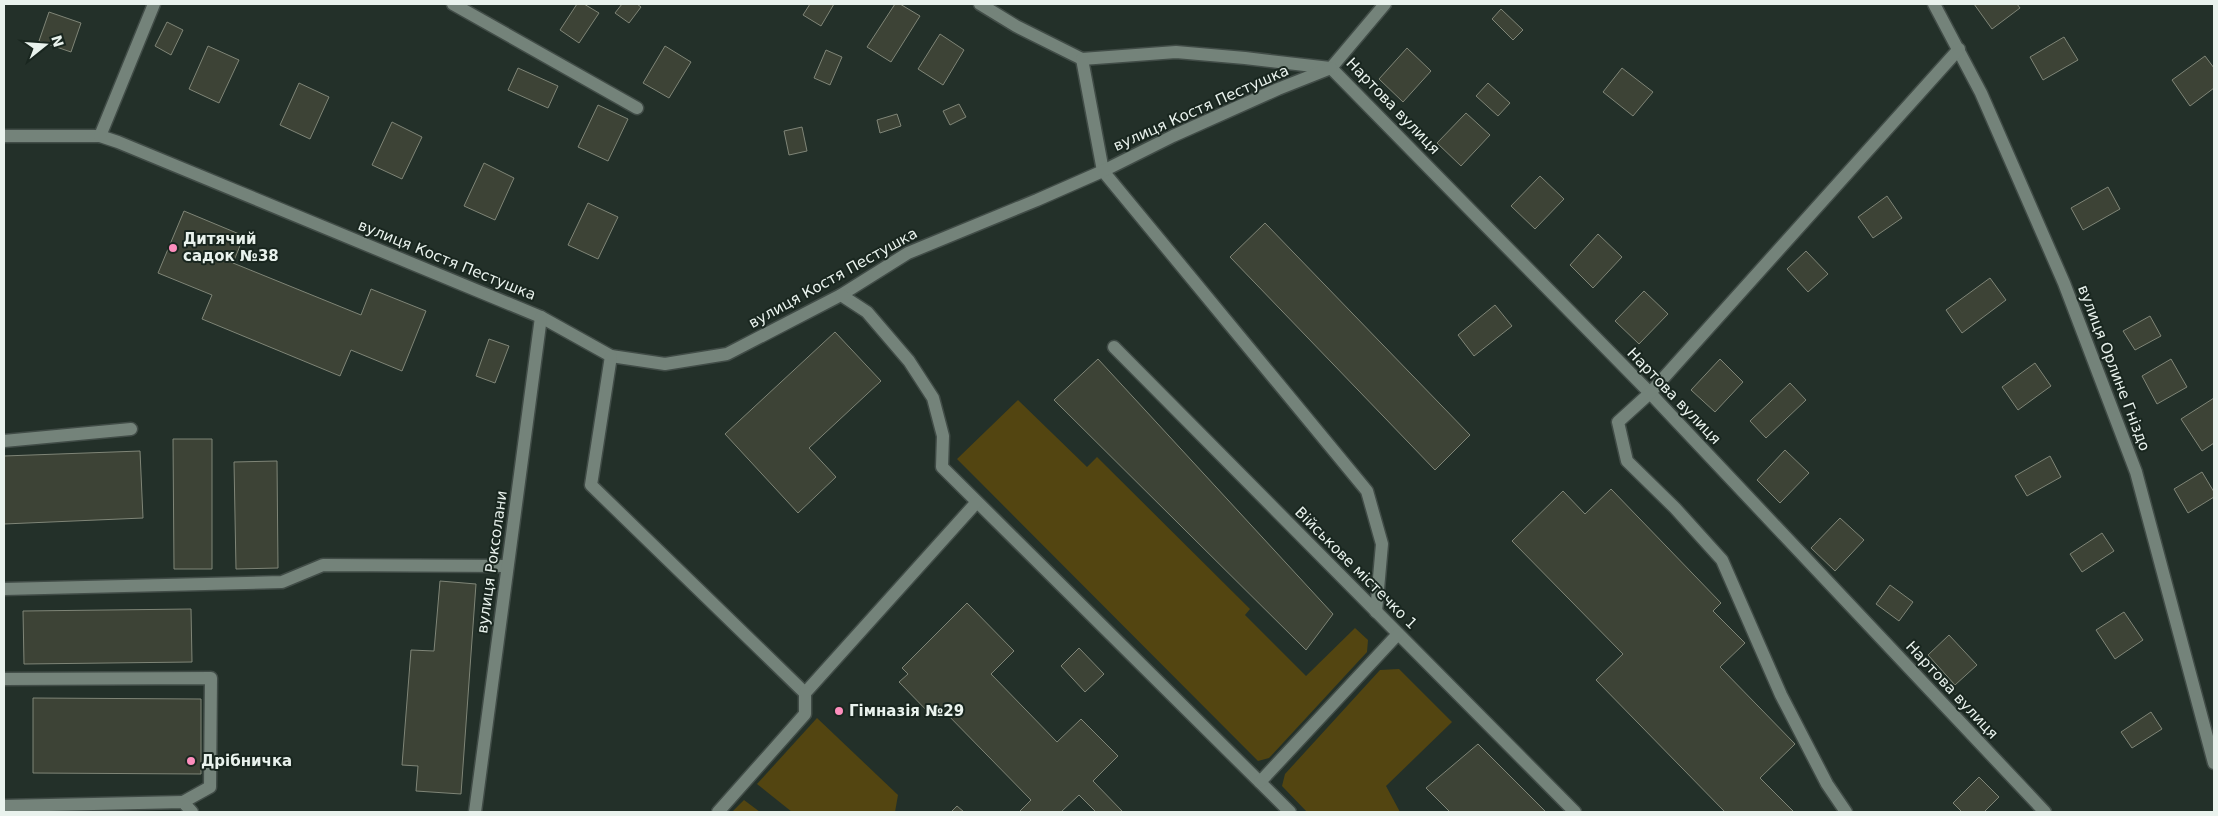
<svg xmlns="http://www.w3.org/2000/svg" width="2218" height="816" viewBox="0 0 2218 816" font-family="'DejaVu Sans',sans-serif">
  <style>
    .green { fill: #534511 }
    .building { fill: #3d4336; stroke: #7f8577 }
    .lines { fill: none; stroke-linecap: round; stroke-linejoin: round }
    .minor-casing { stroke: #414c47; stroke-width: 15 }
    .minor { stroke: #74837a; stroke-width: 12 }
    .poi-dot { fill: #fe8ebd; stroke: #19261f; stroke-width: 2 }
    .labels { text-anchor: middle; stroke-width: 4; stroke-linejoin: round; paint-order: stroke }
    .street-label { font-size: 15px; fill: #e9f2ed; stroke: #19261f }
    .poi-label { font-size: 15px; font-weight: bold; fill: #e9f2ed; stroke: #19261f; text-anchor: start }
  </style>
  <rect width="100%" height="100%" fill="#233029"/>
  <!-- green -->
  <g class="green">
    <path d="M1018,400L1087,467L1097,457L1250,609L1245,615L1306,676L1355,628L1368,640L1367,652L1269,758L1258,761L957,459Z"/>
    <path d="M1399,669L1452,722L1386,786L1400,812H1307L1282,786L1285,774L1380,670Z"/>
    <path d="M817,718L898,795L895,812H792L757,784Z"/>
    <path d="M744,800L760,812H732Z"/>
  </g>
  <!-- building -->
  <g class="building">
    <path d="M577,4H584L599,13L579,43L560,30Z"/>
    <path d="M622,4H637L641,7L629,23L615,13Z"/>
    <path d="M810,4H834L821,26L803,15Z"/>
    <path d="M895,4H900L920,16L891,62L867,47Z"/>
    <path d="M1974,4H2017L2020,8L1992,29Z"/>
    <path d="M1501,9L1523,30L1513,40L1492,19Z"/>
    <path d="M49,12L81,23L71,52L39,41Z"/>
    <path d="M167,22L183,30L171,55L155,46Z"/>
    <path d="M940,34L964,50L943,85L918,69Z"/>
    <path d="M2064,37L2078,60L2043,80L2030,57Z"/>
    <path d="M208,46L239,60L219,103L189,89Z"/>
    <path d="M665,46L691,62L669,98L643,83Z"/>
    <path d="M1407,48L1431,71L1403,102L1379,79Z"/>
    <path d="M826,50L842,57L830,85L814,78Z"/>
    <path d="M2205,56L2214,68V88L2190,106L2172,80Z"/>
    <path d="M518,68L558,86L548,108L508,90Z"/>
    <path d="M1622,68L1653,92L1633,116L1603,92Z"/>
    <path d="M299,83L329,97L310,139L280,125Z"/>
    <path d="M1488,83L1510,103L1498,116L1476,96Z"/>
    <path d="M959,104L966,117L950,125L943,111Z"/>
    <path d="M598,105L628,119L608,161L578,147Z"/>
    <path d="M1466,113L1490,135L1461,166L1437,143Z"/>
    <path d="M897,114L901,126L880,133L877,120Z"/>
    <path d="M392,122L422,137L402,179L372,165Z"/>
    <path d="M802,127L807,151L789,155L784,131Z"/>
    <path d="M484,163L514,178L495,220L464,206Z"/>
    <path d="M1540,176L1564,199L1535,229L1511,206Z"/>
    <path d="M2108,187L2120,209L2083,230L2071,208Z"/>
    <path d="M1887,196L1902,218L1873,238L1858,217Z"/>
    <path d="M588,203L618,217L598,259L568,245Z"/>
    <path d="M184,211L244,236L233,263L361,315L371,289L426,311L402,371L351,350L340,376L202,319L212,295L158,273Z"/>
    <path d="M1265,223L1470,435L1435,470L1230,257Z"/>
    <path d="M1598,234L1622,257L1593,288L1570,265Z"/>
    <path d="M1806,251L1828,274L1808,292L1787,269Z"/>
    <path d="M1990,278L2006,300L1962,333L1946,310Z"/>
    <path d="M1644,291L1668,314L1639,344L1615,321Z"/>
    <path d="M1495,305L1512,326L1474,356L1458,335Z"/>
    <path d="M2150,316L2161,336L2135,350L2123,331Z"/>
    <path d="M835,332L881,381L809,448L836,477L798,513L725,434Z"/>
    <path d="M489,339L509,346L495,383L476,376Z"/>
    <path d="M1098,359L1333,614L1306,650L1054,400Z"/>
    <path d="M1720,359L1743,382L1715,412L1691,390Z"/>
    <path d="M2171,359L2187,387L2157,404L2142,376Z"/>
    <path d="M2035,363L2051,386L2018,410L2002,387Z"/>
    <path d="M1790,383L1806,400L1766,438L1750,421Z"/>
    <path d="M2214,398V443L2202,451L2181,419Z"/>
    <path d="M173,439H212V569H174Z"/>
    <path d="M1785,450L1809,473L1780,503L1757,480Z"/>
    <path d="M140,451L143,518L4,524V456Z"/>
    <path d="M2050,456L2061,477L2027,496L2015,476Z"/>
    <path d="M277,461L278,568L236,569L234,462Z"/>
    <path d="M2202,472L2214,492V497L2188,513L2174,489Z"/>
    <path d="M1611,489L1721,603L1713,611L1745,643L1720,667L1795,744L1760,778L1794,812H1725L1596,680L1623,654L1512,541L1563,491L1585,514Z"/>
    <path d="M1840,518L1864,540L1835,571L1811,548Z"/>
    <path d="M2102,533L2114,551L2082,572L2070,554Z"/>
    <path d="M440,581L476,584L461,794L416,791L418,766L402,765L411,650L434,651Z"/>
    <path d="M1890,585L1913,602L1899,621L1876,604Z"/>
    <path d="M967,603L1014,651L991,674L1057,742L1081,719L1118,756L1093,781L1123,812H1096L1079,795L1061,812H1019L1031,800L942,709L933,717L899,682L908,674L902,668Z"/>
    <path d="M191,609L192,662L24,664L23,611Z"/>
    <path d="M2124,612L2143,640L2115,659L2096,630Z"/>
    <path d="M1949,635L1977,665L1955,685L1928,655Z"/>
    <path d="M1079,648L1104,674L1085,692L1061,666Z"/>
    <path d="M33,698L201,699V774L33,773Z"/>
    <path d="M2151,712L2162,729L2132,748L2121,732Z"/>
    <path d="M1478,744L1546,812H1450L1426,788Z"/>
    <path d="M1979,777L1999,797L1984,812H1962L1953,803Z"/>
    <path d="M957,806L964,812H951Z"/>
  </g>
  <g class="lines">
    <!-- minor casing -->
    <g class="minor-casing">
      <g id="minor">
        <path d="M453,4L637,108"/>
        <path d="M980,4L1016,26L1082,59L1176,52L1245,58L1330,68"/>
        <path d="M1385,4L1331,68L1650,393L2045,812"/>
        <path d="M1934,4L1981,93L2064,283L2136,472L2214,763"/>
        <path d="M1082,59L1103,171L1367,491L1382,544L1376,612"/>
        <path d="M4,136H100L118,142L541,317L611,356L665,364L727,354L841,295L908,253L1037,200L1103,171L1173,136L1278,89L1331,68"/>
        <path d="M100,136L154,4"/>
        <path d="M841,295L867,312L909,361L933,398L943,436L942,467L1290,812"/>
        <path d="M1114,347L1575,812"/>
        <path d="M611,356L591,485L805,693"/>
        <path d="M4,441L131,429"/>
        <path d="M4,589L282,582L323,565L507,566"/>
        <path d="M4,679L211,678L210,787L183,802"/>
        <path d="M1260,782L1398,634"/>
        <path d="M4,806L183,802L192,812"/>
        <path d="M475,812L541,317"/>
        <path d="M718,812L805,714V693L976,503"/>
        <path d="M1846,812L1827,784L1781,695L1722,560L1675,508L1627,461L1618,422L1650,393L1959,49"/>
      </g>
    </g>
    <!-- minor -->
    <use href="#minor" class="minor"/>
  </g>
  <!-- markers -->
  <g class="poi-dot">
    <circle cx="173" cy="248" r="5"/>
    <circle cx="839" cy="711" r="5"/>
    <circle cx="191" cy="761" r="5"/>
  </g>
  <g class="labels">
    <!-- street labels -->
    <g class="street-label">
      <text transform="translate(1393 106) rotate(46)" y="5">Нартова вулиця</text>
      <text transform="translate(1201 108) rotate(-24)" y="5">вулиця Костя Пестушка</text>
      <text transform="translate(447 260) rotate(22)" y="5">вулиця Костя Пестушка</text>
      <text transform="translate(833 278) rotate(-29)" y="5">вулиця Костя Пестушка</text>
      <text transform="translate(2114 368) rotate(69)" y="5">вулиця Орлине Гніздо</text>
      <text transform="translate(1674 396) rotate(46)" y="5">Нартова вулиця</text>
      <text transform="translate(492 562) rotate(-82)" y="5">вулиця Роксолани</text>
      <text transform="translate(1356 568) rotate(45)" y="5">Військове містечко 1</text>
      <text transform="translate(1952 690) rotate(47)" y="5">Нартова вулиця</text>
    </g>
    <!-- poi labels -->
    <g class="poi-label">
      <text x="183" y="244">Дитячий<tspan x="183" dy="17">садок №38</tspan></text>
      <text x="849" y="716">Гімназія №29</text>
      <text x="201" y="766">Дрібничка</text>
    </g>
  </g>
  <!-- border -->
  <rect width="2218" height="816" fill="none" stroke="#e9f2ed" stroke-width="10"/>
  <!-- north arrow -->
  <g transform="translate(45 45) rotate(73)" stroke="#19261f" stroke-width="4" paint-order="stroke">
  <path d="M0-4L9 19L0 12L-9 19Z" fill="#e9f2ed"/>
  <text y="-8" font-size="14" font-weight="bold" text-anchor="middle" fill="#e9f2ed">N</text>
  </g>
</svg>
